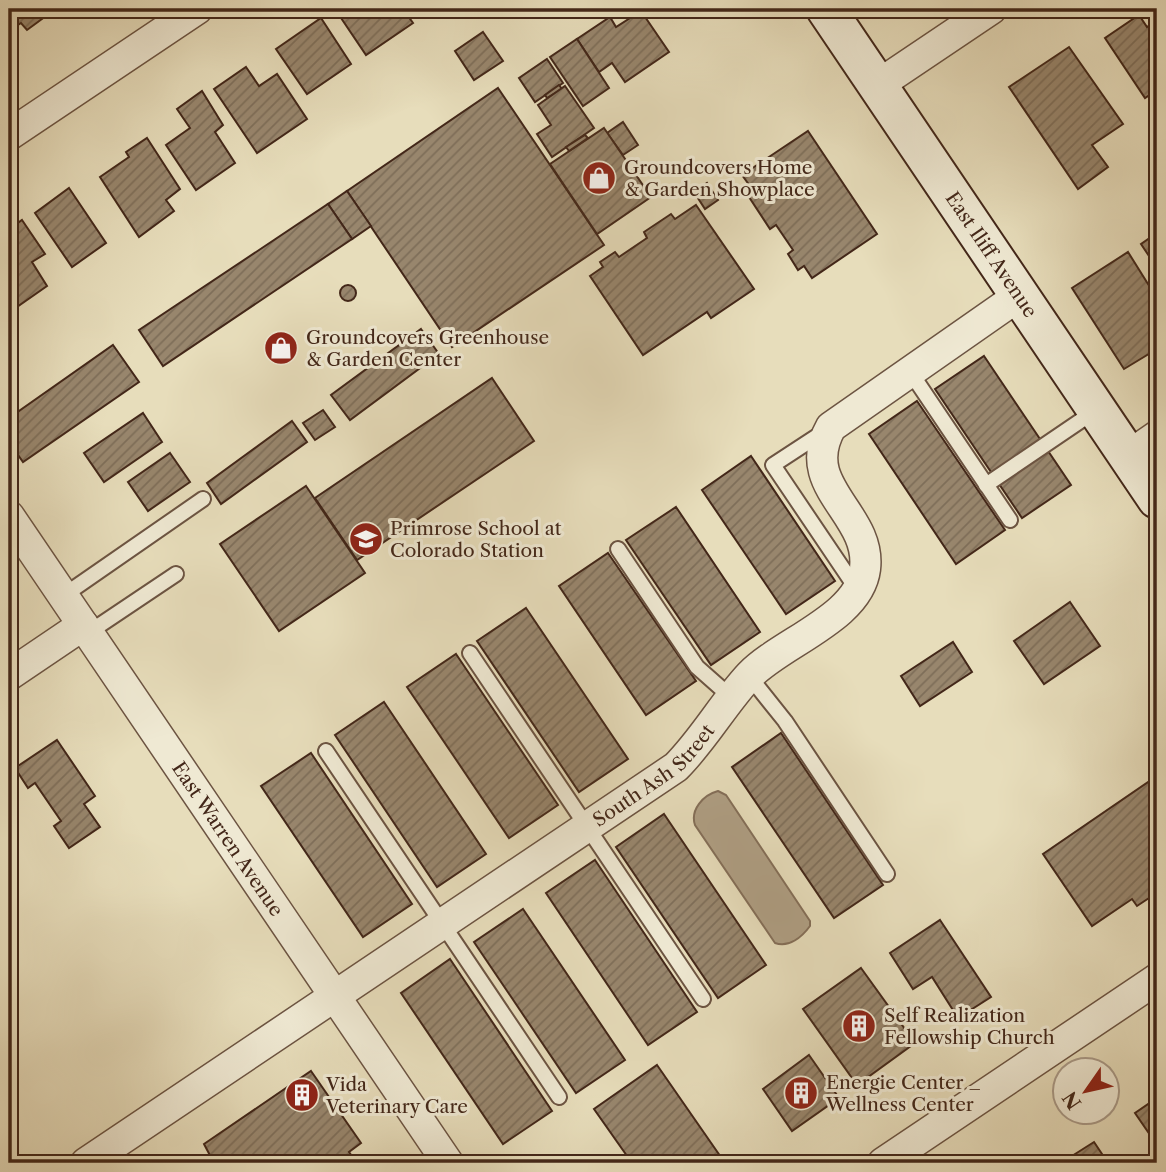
<svg xmlns="http://www.w3.org/2000/svg" width="1166" height="1172" viewBox="0 0 1166 1172" font-family="'Libre Caslon Text',serif">
  <style>
    .water { fill: #af9f84; stroke: #846f59; stroke-width: 2 }
    .building { fill: url(#building-hatch); stroke: #432719; stroke-width: 2 }
    .lines { fill: none; stroke-linecap: round; stroke-linejoin: round }
    .lane-casing { stroke: #6c5442; stroke-width: 18 }
    .street-casing { stroke: #6c5442; stroke-width: 33 }
    .secondary-casing { stroke: #432719; stroke-width: 42 }
    .lane { stroke: #efe9d3; stroke-width: 14 }
    .street { stroke: #efe9d3; stroke-width: 30 }
    .secondary { stroke: #efe9d3; stroke-width: 38 }
    .labels { text-anchor: middle; stroke-width: 6; stroke-linejoin: round; paint-order: stroke }
    .poi-label { font-size: 19px; fill: #432719; stroke: #efe9d3; text-anchor: start }
    .street-label { font-size: 19px; fill: #432719; stroke: #efe9d3 }
  </style>
  <defs>
    <pattern id="building-hatch" width="6" height="6" patternUnits="userSpaceOnUse" patternTransform="scale(1.75)"><rect width="6" height="6" fill="#98866d"/><path d="M-1 1l2-2M0 6l6-6M5 7l2-2" fill="none" stroke="#7e6e59"/></pattern>
  </defs>
  <rect width="100%" height="100%" fill="#e7ddbb"/>
  <filter id="stains"><feTurbulence type="fractalNoise" baseFrequency=".00286" numOctaves="4"/><feColorMatrix values="0 0 0 0 .2 0 0 0 0 .09 0 0 0 0 .02 0 0 0 .5 -.17"/></filter>
  <radialGradient id="worn" r=".72"><stop offset=".6" stop-color="#630" stop-opacity="0"/><stop offset="1" stop-color="#630" stop-opacity=".3"/></radialGradient>
  <!-- water -->
  <path class="water" d="M718,791L726,795L810,921V926C802,937 789,948 775,943L695,825C690,810 703,795 718,791Z"/>
  <!-- building -->
  <g class="building">
    <path d="M9,9H47L50,13L27,30L21,23L9,31Z"/>
    <path d="M335,9H403L413,23L366,55Z"/>
    <path d="M641,11L669,52L625,82L612,63L599,72L577,39L610,17L616,27Z"/>
    <path d="M1139,15L1147,27L1157,20V90L1145,98L1105,38Z"/>
    <path d="M321,18L351,64L307,94L276,49Z"/>
    <path d="M483,32L503,61L474,80L455,51Z"/>
    <path d="M577,39L609,88L583,106L550,57Z"/>
    <path d="M1069,47L1123,124L1092,145L1108,167L1078,189L1009,87Z"/>
    <path d="M547,59L563,83L535,102L519,78Z"/>
    <path d="M246,67L259,86L277,74L307,119L257,153L214,89Z"/>
    <path d="M559,85L562,89L547,98L545,95Z"/>
    <path d="M565,86L594,128L552,157L537,134L551,125L538,105Z"/>
    <path d="M498,88L604,245L452,347L347,191Z"/>
    <path d="M202,91L223,125L215,132L235,163L196,190L166,145L190,128L177,109Z"/>
    <path d="M623,122L638,145L623,155L607,133Z"/>
    <path d="M604,128L651,197L597,234L550,164Z"/>
    <path d="M808,131L877,234L812,278L804,266L798,270L788,254L793,250L776,225L770,229L749,197L755,193L742,175Z"/>
    <path d="M585,135L588,138L569,151L566,147Z"/>
    <path d="M147,138L180,189L166,200L174,211L139,237L100,177L129,157L126,152Z"/>
    <path d="M707,183L718,200L705,209L694,192Z"/>
    <path d="M69,188L106,243L72,267L35,213Z"/>
    <path d="M347,191L371,226L352,239L328,204Z"/>
    <path d="M328,204L352,239L163,366L139,330Z"/>
    <path d="M696,205L754,289L711,318L707,312L643,355L590,276L603,267L600,262L615,252L619,257L647,238L644,232L671,214L675,219Z"/>
    <path d="M22,220L45,254L32,262L47,286L14,309L9,301V229Z"/>
    <path d="M1157,233V268L1141,244Z"/>
    <path d="M1128,252L1153,292L1157,290V349L1124,369L1072,288Z"/>
    <circle cx="348" cy="293" r="8"/>
    <path d="M421,329L439,354L350,420L331,395Z"/>
    <path d="M113,345L139,382L23,462L9,442V418Z"/>
    <path d="M984,356L1071,485L1022,518L935,389Z"/>
    <path d="M492,378L534,441L357,560L315,498Z"/>
    <path d="M917,401L1005,530L956,564L869,434Z"/>
    <path d="M323,410L335,427L315,440L303,423Z"/>
    <path d="M143,413L162,442L104,482L84,453Z"/>
    <path d="M292,421L307,442L221,504L207,483Z"/>
    <path d="M170,453L190,482L148,511L128,482Z"/>
    <path d="M751,456L835,581L786,614L702,490Z"/>
    <path d="M306,486L365,573L279,631L220,544Z"/>
    <path d="M676,507L760,632L711,665L626,540Z"/>
    <path d="M608,553L696,681L646,715L559,586Z"/>
    <path d="M1070,602L1100,646L1044,684L1014,641Z"/>
    <path d="M526,608L628,759L579,792L477,641Z"/>
    <path d="M953,642L972,672L920,706L901,676Z"/>
    <path d="M456,654L558,805L509,838L407,687Z"/>
    <path d="M384,702L486,854L437,887L335,735Z"/>
    <path d="M781,733L883,885L834,918L732,767Z"/>
    <path d="M57,740L95,796L84,804L100,827L69,848L54,826L61,821L35,783L28,788L15,768Z"/>
    <path d="M311,753L412,904L363,937L261,786Z"/>
    <path d="M1157,776V882L1150,887L1155,894L1137,906L1132,899L1092,926L1043,854Z"/>
    <path d="M664,814L766,965L718,998L616,847Z"/>
    <path d="M595,860L697,1012L648,1045L546,893Z"/>
    <path d="M523,909L625,1060L576,1093L474,942Z"/>
    <path d="M940,920L991,997L958,1018L932,977L913,989L890,953Z"/>
    <path d="M450,959L552,1111L503,1144L401,993Z"/>
    <path d="M861,968L915,1043L857,1085L803,1009Z"/>
    <path d="M809,1055L839,1098L792,1131L763,1089Z"/>
    <path d="M657,1065L725,1163H632L594,1109Z"/>
    <path d="M311,1071L361,1143L349,1152L357,1163H214L204,1144Z"/>
    <path d="M1157,1098V1145L1135,1113Z"/>
    <path d="M1094,1142L1108,1163H1061Z"/>
  </g>
  <g class="lines">
    <!-- lane casing -->
    <g class="lane-casing">
      <g id="lane">
        <path d="M909,370L1010,520"/>
        <path d="M825,431L773,465L858,591"/>
        <path d="M986,485L1095,411"/>
        <path d="M618,549L697,667L732,698"/>
        <path d="M63,596L203,499"/>
        <path d="M88,633L176,574"/>
        <path d="M470,653L703,999"/>
        <path d="M749,676L785,721L887,874"/>
        <path d="M326,751L559,1097"/>
      </g>
    </g>
    <!-- street casing -->
    <g class="street-casing">
      <g id="street">
        <path d="M878,85L991,9"/>
        <path d="M9,135L197,9"/>
        <path d="M1128,456L1157,436"/>
        <path id="s1" d="M9,516L448,1163"/>
        <path d="M9,675L83,625"/>
        <path id="s2" d="M86,1163L676,767C704,739 723,704 750,675C782,642 859,618 865,569C872,513 797,487 831,427L1020,295"/>
        <path d="M883,1163L1157,979"/>
      </g>
    </g>
    <!-- secondary casing -->
    <g class="secondary-casing">
      <g id="secondary">
        <path id="s3" d="M826,9L1157,499"/>
      </g>
    </g>
    <!-- lane -->
    <use href="#lane" class="lane"/>
    <!-- street -->
    <use href="#street" class="street"/>
    <!-- secondary -->
    <use href="#secondary" class="secondary"/>
  </g>
  <!-- icons -->
  <defs>
    <g id="shop-disc" transform="scale(1.75)"><circle r="9.5" fill="#8f2418" stroke="#efe9d3"/><path d="M-5-2.5h2.3a2.7 3.5 0 0 1 5.4 0H5L5.5 6h-11ZM-1.5-2.5h3a1.5 2.3 0 0 0-3 0Z" fill="#fff"/></g>
    <g id="school-disc" transform="scale(1.75)"><circle r="9.5" fill="#8f2418" stroke="#efe9d3"/><path d="M0-5L7-2L0 1L-7-2ZM-4 1L0 2.5L4 1V4Q0 6-4 4Z" fill="#fff"/></g>
    <g id="building-disc" transform="scale(1.75)"><circle r="9.5" fill="#8f2418" stroke="#efe9d3"/><path d="M-4-6H4V6H1V3H-1V6H-4ZM-2.5-4.3h1.7v1.8h-1.7ZM.8-4.3h1.7v1.8H.8ZM-2.5-1h1.7V.8h-1.7ZM.8-1h1.7V.8H.8Z" fill="#fff"/></g>
  </defs>
  <g fill-rule="evenodd">
    <use href="#shop-disc" x="599" y="178"/>
    <use href="#shop-disc" x="281" y="348"/>
    <use href="#school-disc" x="366" y="539"/>
    <use href="#building-disc" x="859" y="1026"/>
    <use href="#building-disc" x="801" y="1093"/>
    <use href="#building-disc" x="302" y="1095"/>
  </g>
  <g class="labels">
    <!-- poi labels -->
    <g class="poi-label">
      <text x="624" y="174">Groundcovers Home<tspan x="624" dy="22">&amp; Garden Showplace</tspan></text>
      <text x="306" y="344">Groundcovers Greenhouse<tspan x="306" dy="22">&amp; Garden Center</tspan></text>
      <text x="390" y="535">Primrose School at<tspan x="390" dy="22">Colorado Station</tspan></text>
      <text x="884" y="1022">Self Realization<tspan x="884" dy="22">Fellowship Church</tspan></text>
      <text x="826" y="1089">Energie Center _<tspan x="826" dy="22">Wellness Center</tspan></text>
      <text x="326" y="1091">Vida<tspan x="326" dy="22">Veterinary Care</tspan></text>
    </g>
    <!-- street labels -->
    <g class="street-label">
      <text dy="7" stroke="none"><textPath href="#s3" startOffset="296">East Iliff Avenue</textPath></text>
      <text dy="7" stroke="none"><textPath href="#s2" startOffset="688">South Ash Street</textPath></text>
      <text dy="7" stroke="none"><textPath href="#s1" startOffset="390">East Warren Avenue</textPath></text>
    </g>
  </g>
  <!-- margin -->
  <rect width="1166" height="1172" fill="none" stroke="#e7ddbb" stroke-width="35"/>
  <rect x="10" y="10" width="1145" height="1151" fill="none" stroke="#432719" stroke-width="3.5"/>
  <rect x="18" y="18" width="1131" height="1137" fill="none" stroke="#432719" stroke-width="2"/>
  <!-- north arrow -->
  <g transform="translate(1086 1091) rotate(236)"><circle r="33" fill="#efe9d3" stroke="#aa9b89" stroke-width="2"/>
  <path d="M0-5L12 26L0 18L-12 26Z" fill="#8f2418"/>
  <text y="-10" font-size="19" font-weight="bold" text-anchor="middle" fill="#432719">N</text>
  </g>
  <rect width="100%" height="100%" filter="url(#stains)"/>
  <rect width="100%" height="100%" fill="url(#worn)"/>
</svg>
